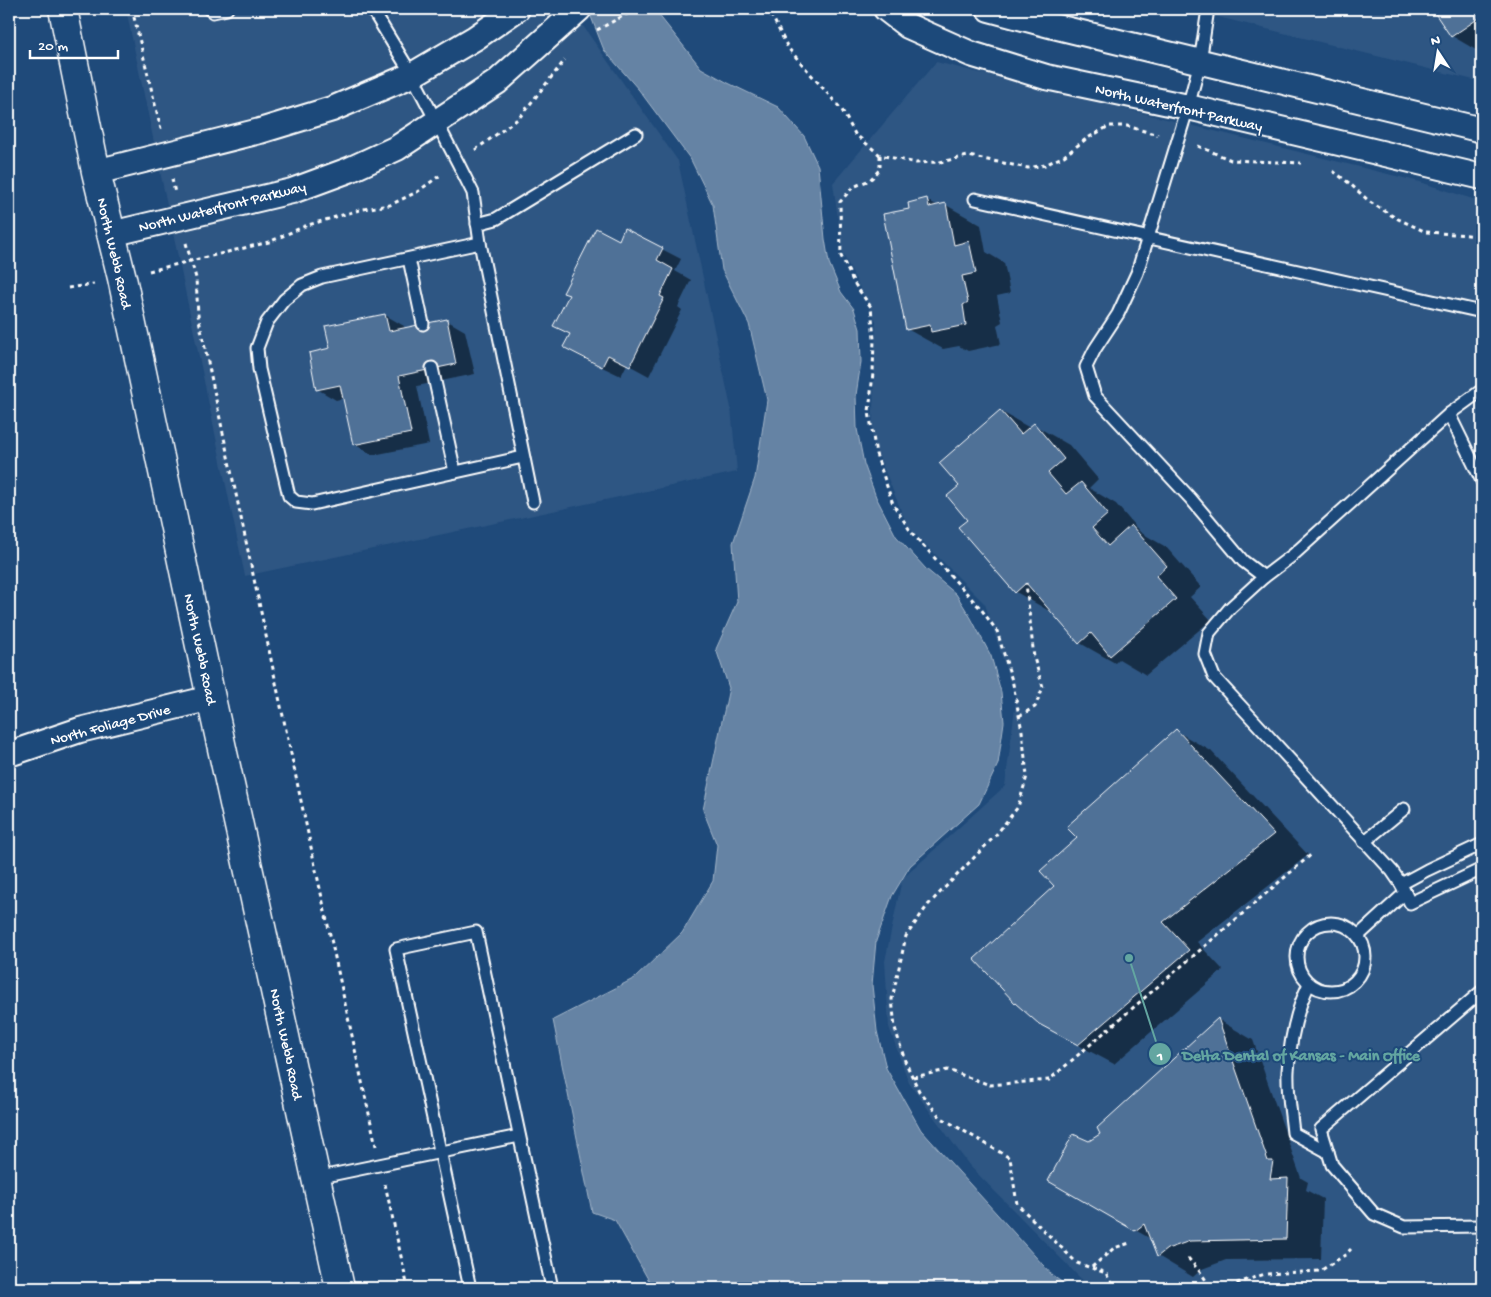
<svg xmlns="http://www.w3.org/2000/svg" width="1491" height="1297" viewBox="0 0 1491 1297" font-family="'Gochi Hand',sans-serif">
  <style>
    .built { fill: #2e5683 }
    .water { fill: #6583a4; stroke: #a3b5c8 }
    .shadow { fill: #0007 }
    .building { fill: #507197; stroke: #fff }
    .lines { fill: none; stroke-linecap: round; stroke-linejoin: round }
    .lane-casing { stroke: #fff; stroke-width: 15 }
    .street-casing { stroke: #fff; stroke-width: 28 }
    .secondary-casing { stroke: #fff; stroke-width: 31 }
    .path { stroke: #fff; stroke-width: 3; stroke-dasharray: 4 4; stroke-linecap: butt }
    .lane { stroke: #1f4a7a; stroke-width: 11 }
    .street { stroke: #1f4a7a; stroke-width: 24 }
    .secondary { stroke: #1f4a7a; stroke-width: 28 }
    .labels { text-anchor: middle; stroke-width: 4; stroke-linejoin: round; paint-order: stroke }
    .street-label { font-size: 15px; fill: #fff; stroke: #1f4a7a }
    .leader { fill: none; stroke: #63a6a1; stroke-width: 2 }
    .callout-dot { fill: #63a6a1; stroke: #1f4a7a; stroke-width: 2 }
    .mark-label { font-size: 15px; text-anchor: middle; font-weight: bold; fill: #fff }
    .callout-label { font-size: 16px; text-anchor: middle; font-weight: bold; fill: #63a6a1; stroke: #1f4a7a; stroke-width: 4; stroke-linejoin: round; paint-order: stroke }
  </style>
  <rect width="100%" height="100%" fill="#1f4a7a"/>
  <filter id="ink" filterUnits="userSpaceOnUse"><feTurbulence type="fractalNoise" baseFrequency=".02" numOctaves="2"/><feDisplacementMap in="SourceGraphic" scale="10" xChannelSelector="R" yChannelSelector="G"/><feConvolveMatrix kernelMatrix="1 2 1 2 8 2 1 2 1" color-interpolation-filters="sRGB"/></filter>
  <g filter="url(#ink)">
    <!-- built -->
    <g class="built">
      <path d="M126,9H571L678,161L731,408L737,472L245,576Z"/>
      <path d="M1186,9H1482V82Z"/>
      <path d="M936,62L1420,182L1482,202V1288H1090L969,1165L909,1083L889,1027L885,961L902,879L1005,786L1016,700L985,604L908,527L872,440L876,321L843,254L833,183Z"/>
    </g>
    <!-- water -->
    <path class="water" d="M588,9H654L701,68L728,83L778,107L804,136L818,166L825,239L829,263L841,292L854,309L860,329L861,362L856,395L857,429L864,464L876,497L896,536L926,569L956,594L971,618L991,656L1001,692L1004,722L998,764L979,804L910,866L892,896L876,941L872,985L877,1031L886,1068L921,1130L1053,1276L1070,1288H653L615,1220L592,1212L553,1020L635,978L682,933L713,881L717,845L703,810L729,688L716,649L737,602L733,543L755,478L767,400L749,324L722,270L713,205L691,160L639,90L604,50Z"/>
    <!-- shadow -->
    <g class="shadow">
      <path d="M1434,9H1482V46L1476,50L1452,36Z"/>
      <path d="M927,200L938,206L946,205L981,225L986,252L1004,263L1010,293L997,296L1002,322L997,325L1001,344L968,351L959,346L943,349L907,329L910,210Z"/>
      <path d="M625,230L681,259L675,271L691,280L678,307L682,310L649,376L627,364L621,376L583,358L564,347L571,335L555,325L619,241Z"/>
      <path d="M385,315L404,326L405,329L446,320L465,331L475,374L417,386L429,444L373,455L354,444L344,398L336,400L317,389L331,349Z"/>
      <path d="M1000,411L1030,428L1034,425L1069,445L1098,479L1089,488L1116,504L1140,532L1166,547L1201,587L1190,597L1211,620L1146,675L1119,659L1115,663L1080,643L1052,611L1051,612L1016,592L969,520L961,486Z"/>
      <path d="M1176,731L1211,751L1308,855L1197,942L1223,970L1114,1064L1076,1044L1055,886L1079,838Z"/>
      <path d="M1219,1020L1253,1040L1301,1178L1308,1182L1306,1190L1323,1199L1321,1259L1226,1260L1202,1269L1193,1277L1158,1256L1151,1239L1049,1181L1089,1142L1101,1134Z"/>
    </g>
    <!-- building -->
    <g class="building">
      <path d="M1432,9H1482V16L1451,37Z"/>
      <path d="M927,198L929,207L946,203L954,245L969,241L976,273L962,276L968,302L963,305L966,325L931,332L930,325L906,330L883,214L909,209L908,203Z"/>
      <path d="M596,228L619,240L624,228L663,248L657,260L673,269L660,296L664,298L630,366L608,355L602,367L563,347L570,334L553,326L569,295L563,293Z"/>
      <path d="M385,314L389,331L447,319L456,364L399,376L411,433L353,445L340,385L316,390L309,353L330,348L325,326Z"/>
      <path d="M1000,410L1021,434L1034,423L1064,459L1048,473L1066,494L1081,482L1108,514L1092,528L1108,546L1131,525L1167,566L1156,576L1176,599L1110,656L1091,633L1079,644L1026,583L1015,593L958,527L967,520L947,496L959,486L939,463Z"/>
      <path d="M1176,729L1274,834L1163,922L1189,950L1078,1045L1039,1024L1015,1003L974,959L1054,886L1040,871L1077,838L1066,827Z"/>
      <path d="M1218,1018L1268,1161H1273L1270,1179L1288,1178L1286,1239L1190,1241L1167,1249L1157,1257L1144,1224L1135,1231L1048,1181L1073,1134L1089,1141L1100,1134L1097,1128Z"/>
    </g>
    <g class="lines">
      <!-- lane casing -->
      <g class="lane-casing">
        <g id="lane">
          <path d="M209,9L213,12L227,9"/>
          <path d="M372,9L412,75L458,163L473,193L480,243L533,502"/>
          <path d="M1208,9L1200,62L1188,107L1137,273L1118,314L1095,349L1086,367L1095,396L1191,499L1243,561L1264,577L1293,555L1449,414L1482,390"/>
          <path d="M975,199L1482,312"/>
          <path d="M477,224L496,219L636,134"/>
          <path d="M480,243L322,277L302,285L284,300L267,322L257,348L259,369L289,496L296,502L312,504L523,457"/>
          <path d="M409,259L423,324"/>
          <path d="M432,368L455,472"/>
          <path d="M1449,414L1482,481"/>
          <path d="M1264,577L1230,608L1209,633L1205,654L1214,677L1392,871L1401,884"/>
          <path d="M1364,842L1404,809"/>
          <path d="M1482,844L1427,870L1401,884L1410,903L1482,869"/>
          <circle cx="1331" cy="957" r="34"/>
          <path d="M1358,936L1405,893"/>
          <path d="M1309,984C1296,1011 1290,1040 1288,1071C1287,1091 1291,1112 1293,1133L1328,1152"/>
          <path d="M1482,991L1321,1129L1332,1165L1374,1214L1404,1227L1482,1226"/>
          <path d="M316,1178L519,1136"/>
          <path d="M470,1288L396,949L476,932L552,1288"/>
        </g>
      </g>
      <!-- street casing -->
      <g class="street-casing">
        <g id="street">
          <path d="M886,9L908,26L971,54L1046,77L1188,107L1482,177"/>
          <path d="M989,9L1053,26L1482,130"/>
          <path d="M96,172L260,131L332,109L412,75L475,38L517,9"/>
          <path d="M111,234L292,191L349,170L397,148L497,82L579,9"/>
          <path d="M9,754L80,730L211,698"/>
        </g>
      </g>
      <!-- secondary casing -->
      <g class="secondary-casing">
        <path id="secondary" d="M63,9L96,172L122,278L211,698L340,1288"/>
      </g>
      <!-- path -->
      <g class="path">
        <path d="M132,9L161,129"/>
        <path d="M765,9L773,18L788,48L842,110L855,134L880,155L916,163L940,162L968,156L1028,168L1045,165L1064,156L1086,139L1109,126H1127L1158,135"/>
        <path d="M597,30L636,9"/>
        <path d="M1198,146L1231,160L1301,163"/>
        <path d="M475,150L519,118L565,60"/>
        <path d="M880,155V169L870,180L853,187L840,202L841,256L854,283L871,307L874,339L873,373L869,412L876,454L893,504L911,532L981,609L997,631L1013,684L1022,731L1027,776L1018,807L995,836L928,905L906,936L892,999L895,1028L905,1061L919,1091L940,1117L1010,1158L1017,1204L1077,1263L1106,1273L1113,1288"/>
        <path d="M1333,171L1349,183L1370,202L1396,218L1426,232L1482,236"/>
        <path d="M172,179L175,193"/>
        <path d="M186,243L196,278L198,315L304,815L376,1146"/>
        <path d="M149,271L269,242L305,226L363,209L390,205L417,192L442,174"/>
        <path d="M68,288L94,284"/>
        <path d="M1019,716L1035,707L1043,687L1034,658L1026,583"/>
        <path d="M913,1077L948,1070L990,1085L1049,1080L1313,853"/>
        <path d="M385,1184L408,1288"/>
        <path d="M1188,1258L1201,1273L1211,1288"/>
        <path d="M1092,1267L1114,1248L1130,1243"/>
        <path d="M1230,1288L1235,1284L1265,1274L1320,1271L1345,1255L1351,1249"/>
      </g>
      <!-- lane -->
      <use href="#lane" class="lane"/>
      <!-- street -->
      <use href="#street" class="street"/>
      <!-- secondary -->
      <use href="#secondary" class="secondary"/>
    </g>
  </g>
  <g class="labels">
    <!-- street labels -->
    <g class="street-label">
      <text transform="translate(1179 107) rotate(13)" y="5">North Waterfront Parkway</text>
      <text transform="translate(222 206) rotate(-14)" y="5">North Waterfront Parkway</text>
      <text transform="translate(115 253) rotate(77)" y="5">North Webb Road</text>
      <text transform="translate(201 649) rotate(78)" y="5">North Webb Road</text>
      <text transform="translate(110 724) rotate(-15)" y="5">North Foliage Drive</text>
      <text transform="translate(287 1044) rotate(78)" y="5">North Webb Road</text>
    </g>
  </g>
  <!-- callouts -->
  <path class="leader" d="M1129 958L1160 1054"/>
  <g class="callout-dot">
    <circle cx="1129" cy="958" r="5"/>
    <circle cx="1160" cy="1054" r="12"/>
  </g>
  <g class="mark-label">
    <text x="1160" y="1060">1</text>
  </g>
  <g class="callout-label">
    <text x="1301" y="1060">Delta Dental of Kansas - Main Office</text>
  </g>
  <!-- margin -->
  <rect width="1491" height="1297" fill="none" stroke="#1f4a7a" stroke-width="30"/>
  <rect x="15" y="15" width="1461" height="1267" fill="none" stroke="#fff" stroke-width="2" filter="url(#ink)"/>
  <!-- north arrow -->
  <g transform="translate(1438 52) rotate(348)" stroke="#1f4a7a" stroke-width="4" paint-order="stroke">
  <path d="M0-4L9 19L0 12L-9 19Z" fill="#ffffff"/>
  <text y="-8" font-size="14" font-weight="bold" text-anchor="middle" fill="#ffffff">N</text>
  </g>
  <!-- scale -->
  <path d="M30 50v8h88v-8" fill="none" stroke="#ffffff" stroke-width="2.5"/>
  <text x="38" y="50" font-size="15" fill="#ffffff" stroke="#1f4a7a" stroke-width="4" paint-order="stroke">20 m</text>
</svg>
